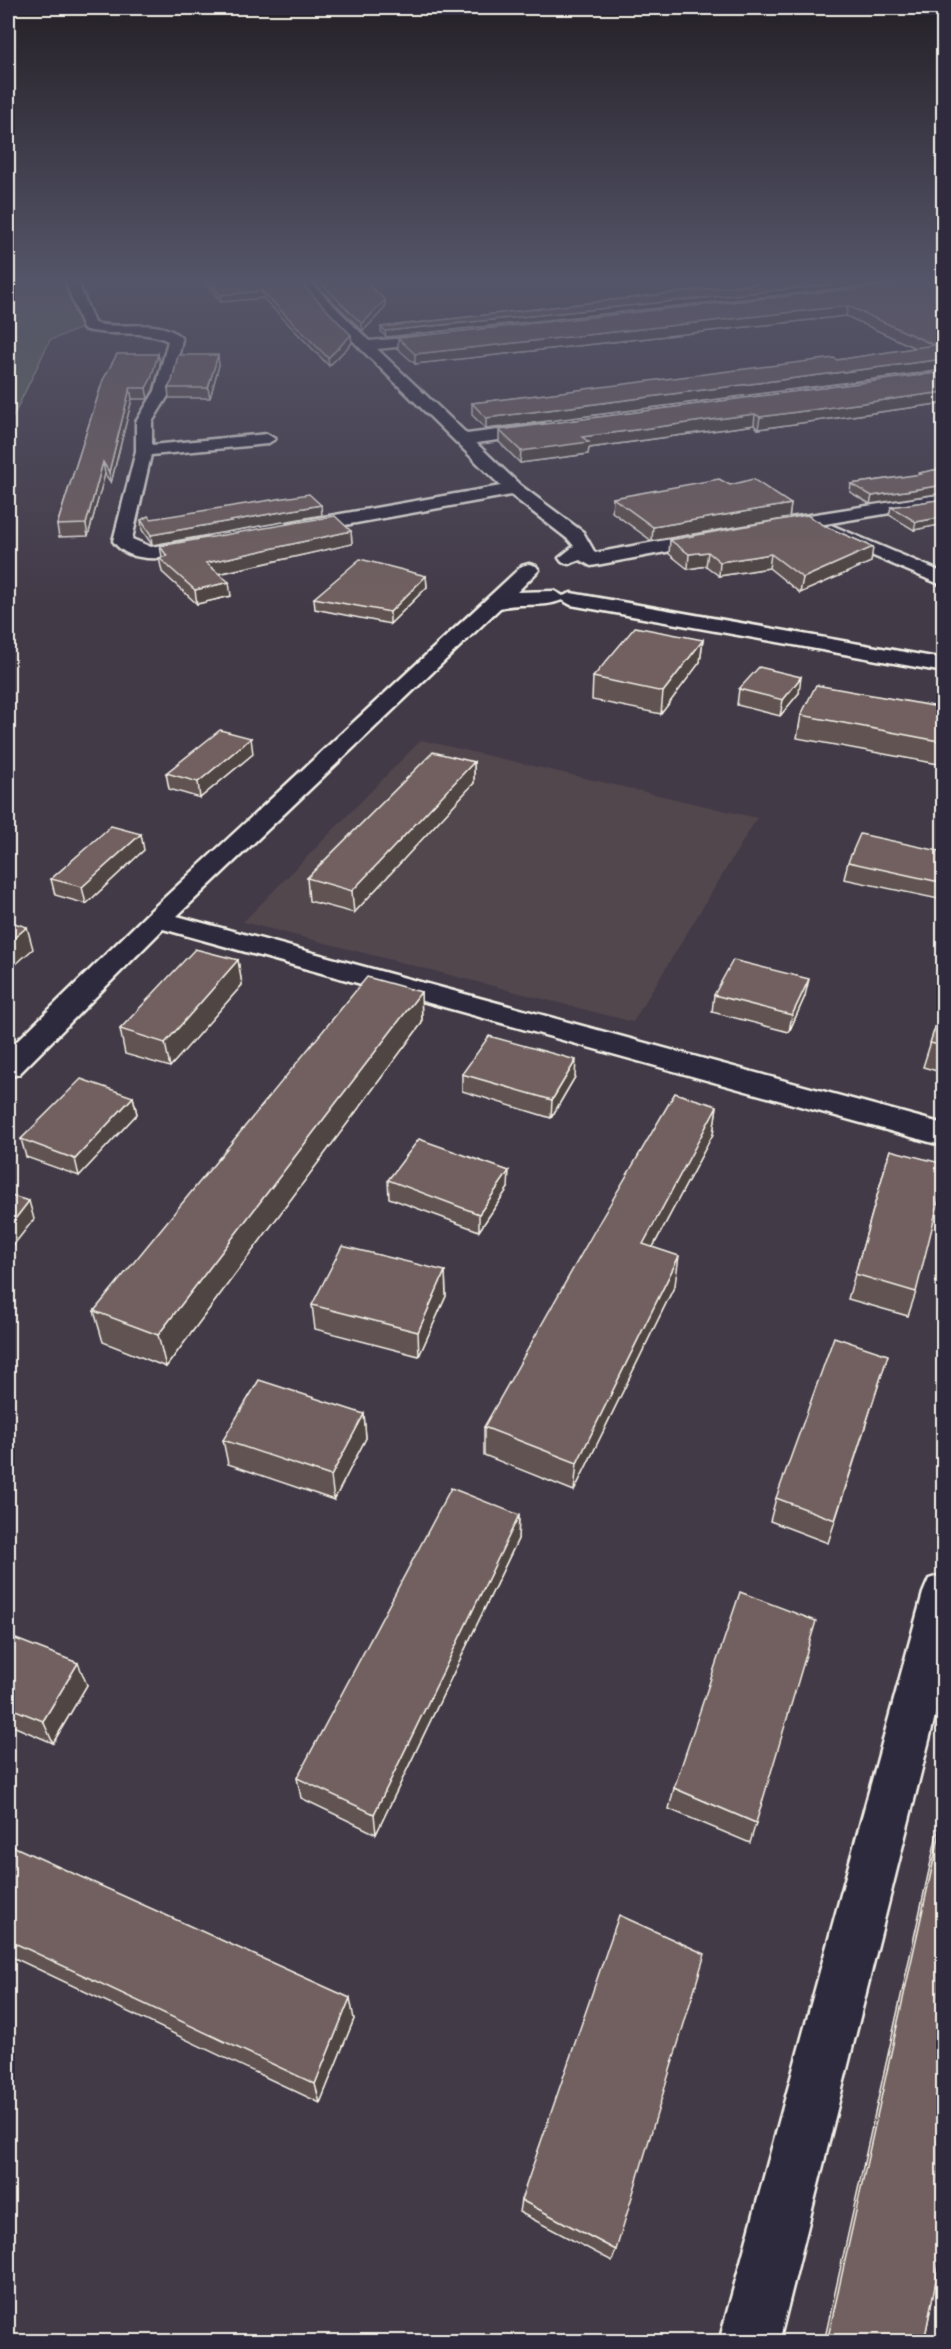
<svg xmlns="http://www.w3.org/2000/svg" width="951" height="2349" viewBox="0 0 951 2349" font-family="'Shantell Sans',sans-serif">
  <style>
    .built { fill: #51464e }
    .green { fill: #5e665a; stroke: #a9aca1; stroke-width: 1.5 }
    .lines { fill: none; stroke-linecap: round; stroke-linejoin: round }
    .minor-casing { stroke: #f4f1e8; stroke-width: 5 }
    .minor { fill: #2f2a3d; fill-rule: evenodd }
    .wall { fill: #615351; stroke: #f4f1e8; stroke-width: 1.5 }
    .shaded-wall { fill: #4f4442; stroke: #f4f1e8; stroke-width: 1.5 }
    .building { fill: #71615e; stroke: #f4f1e8; stroke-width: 1.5 }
  </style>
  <rect width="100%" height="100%" fill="#433a47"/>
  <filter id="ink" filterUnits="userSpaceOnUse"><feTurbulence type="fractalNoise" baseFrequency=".0167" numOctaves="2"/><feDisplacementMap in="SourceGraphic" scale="12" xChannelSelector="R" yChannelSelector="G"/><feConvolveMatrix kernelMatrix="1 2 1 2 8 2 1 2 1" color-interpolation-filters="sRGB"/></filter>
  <g filter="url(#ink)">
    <!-- built -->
    <path class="built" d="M421,740L757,818L633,1022L243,922Z"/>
    <!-- green -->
    <path class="green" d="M8,280H71L88,326L50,340L8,427Z"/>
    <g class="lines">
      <!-- minor casing -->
      <g class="minor-casing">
        <g id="minor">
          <path d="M65,280H77L94,323C120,331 162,316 182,339L171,391L152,422V445L267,434L275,439L267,444L151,455L132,539L151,547L205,538L212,540L214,544L212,548C184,555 133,570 113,541L136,451V422L155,391L168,341C145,329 110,337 83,329Z"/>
          <path d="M295,280H308L369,341L447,335L449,338L442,342L377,349L467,434L543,424L549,426L551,429L543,434L476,443L520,485L583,532L595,553L714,531L721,533L723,537L721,541L714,543L591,566L580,560L569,564L562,562L559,558L574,546L569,540L511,495L295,534L288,532L286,528L288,524L295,522L501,486L361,349Z"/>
          <path d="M944,280L942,287L887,292L880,288L887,284Z"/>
          <path d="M944,494V504L771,533L764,531L762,527L764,523L771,521Z"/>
          <path d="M831,525L944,573V586L824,535L822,531L824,527Z"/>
          <path d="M529,564L536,566L539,570L517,592L554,591L563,596L571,593L944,659V672L571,605L562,600C544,608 520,602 500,608L177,916L944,1124V1146L163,929L19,1074L8,1077V1050L148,913L522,566Z"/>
          <path d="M944,1574V1680L779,2342H719L923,1593L929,1579Z"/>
        </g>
      </g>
      <!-- minor -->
      <use href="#minor" class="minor"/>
    </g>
    <!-- wall -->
    <g class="wall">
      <path d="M203,280H298L352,343L329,366L263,298L221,302Z"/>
      <path d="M311,280H363L385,300V308L363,331Z"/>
      <path d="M785,280H903L902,282L386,337L381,332V327Z"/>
      <path d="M944,289V370L486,429L472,415V403L837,360L915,348L846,316L415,364L398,349V338Z"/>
      <path d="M158,354L160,365L153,390L148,399H132L111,483L105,474L88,536L59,537L57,525L103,380Z"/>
      <path d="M219,365L210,398H169L168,388Z"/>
      <path d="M944,372V403L758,429L754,425L589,448L588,454L520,463L499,442V430Z"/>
      <path d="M944,468V493L870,504L850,492L851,484L919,475V473Z"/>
      <path d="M730,485L791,504L789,518L652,541L612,512L613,498Z"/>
      <path d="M944,499V524L914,530L889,515L891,507Z"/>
      <path d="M322,515L152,545L142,530L141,520L151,519Z"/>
      <path d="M827,527L873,547L871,562L800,593L769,568L719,576L706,566L688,569L669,554L670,540Z"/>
      <path d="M351,531L352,544L219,574L231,596L197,604L162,572L159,558L162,557L160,546Z"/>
      <path d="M426,576L427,587L390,624L315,609L314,598Z"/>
      <path d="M703,640L700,662L661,714L592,700L593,677Z"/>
      <path d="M739,689L799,693L780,716L737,705Z"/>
      <path d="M944,708V765L797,738L801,715Z"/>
      <path d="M253,754L200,798L169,789L166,773Z"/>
      <path d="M474,762V783L354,913L309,901L307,878Z"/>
      <path d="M144,850L86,904L55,895L51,879Z"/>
      <path d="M944,852V898L943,900L844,879L848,862Z"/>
      <path d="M238,960L242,985L170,1067L125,1054L120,1029Z"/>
      <path d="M421,992L422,1023L166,1367L103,1342L94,1311Z"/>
      <path d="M714,995L805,996L789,1032L712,1012Z"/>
      <path d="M944,1000V1073L923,1067Z"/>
      <path d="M462,1074L575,1077L551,1118L462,1091Z"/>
      <path d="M133,1097L137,1114L79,1176L26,1157L21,1139Z"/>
      <path d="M717,1106L713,1134L653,1247L675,1285L574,1491L484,1455V1427Z"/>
      <path d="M890,1150L916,1292L908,1316L848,1299Z"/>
      <path d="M388,1180L508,1188L479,1231L389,1198Z"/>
      <path d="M445,1271L446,1296L419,1356L315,1329L312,1305Z"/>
      <path d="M888,1355L828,1543L770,1521L776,1498Z"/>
      <path d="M364,1414L366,1438L334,1500L228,1464L223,1440Z"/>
      <path d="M519,1515L518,1539L376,1834L301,1798L297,1778Z"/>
      <path d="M8,1636L87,1685L53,1743L8,1724Z"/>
      <path d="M674,1788L756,1823L750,1843L669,1809Z"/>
      <path d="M944,1803V2239L924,2342H824Z"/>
      <path d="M8,1844L354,2019L320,2103L8,1955Z"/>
      <path d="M521,2200L616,2250L612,2261L519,2212Z"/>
    </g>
    <!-- shaded-wall -->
    <g class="shaded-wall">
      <path d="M876,280H903L902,282L386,337L385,331Z"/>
      <path d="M262,291L263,298L221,302L220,295Z"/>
      <path d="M385,300V308L363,331L362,324Z"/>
      <path d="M848,306L846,316L415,364V354Z"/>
      <path d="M351,335L352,343L329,366L328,358Z"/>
      <path d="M158,354L160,365L153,390L148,399L146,388Z"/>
      <path d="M218,355L219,365L210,398L208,388Z"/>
      <path d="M944,359V370L486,429V418Z"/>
      <path d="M130,388L132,399L111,483L109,472Z"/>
      <path d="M944,392V403L758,429L760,417Z"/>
      <path d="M755,414L754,425L589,448L588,454L520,463L521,451L582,437Z"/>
      <path d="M103,462L105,474L88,536L86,524Z"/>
      <path d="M944,485V493L870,504L872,496Z"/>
      <path d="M791,504L789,518L652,541L653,527Z"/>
      <path d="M321,505L322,515L152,545L151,535Z"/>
      <path d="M944,517V524L914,530L916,522Z"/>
      <path d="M351,531L352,544L208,576L206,563Z"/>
      <path d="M873,547L871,562L800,593L803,578Z"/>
      <path d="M708,552L706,566L688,569L689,554Z"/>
      <path d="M771,554L769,568L719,576L720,562Z"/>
      <path d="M426,576L427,587L390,624V612Z"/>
      <path d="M229,582L231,596L197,604L195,590Z"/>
      <path d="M703,640L700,662L661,714L663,692Z"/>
      <path d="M801,677L799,693L780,716L783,700Z"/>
      <path d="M251,738L253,754L200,798L198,782Z"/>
      <path d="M474,762V783L354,913L352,891Z"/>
      <path d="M141,834L144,850L86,904L82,887Z"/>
      <path d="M27,927L33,949L8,971V943Z"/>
      <path d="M238,960L242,985L170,1067L165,1043Z"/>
      <path d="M809,979L805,996L789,1032L792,1015Z"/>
      <path d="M421,992L422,1023L166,1367L158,1335Z"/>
      <path d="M576,1060L575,1077L551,1118L552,1100Z"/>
      <path d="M133,1097L137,1114L79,1176L75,1159Z"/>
      <path d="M717,1106L713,1134L639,1273L643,1244Z"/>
      <path d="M509,1171L508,1188L479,1231V1214Z"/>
      <path d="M29,1201L34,1219L8,1252V1228Z"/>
      <path d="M679,1256L675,1285L574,1491L577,1463Z"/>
      <path d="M445,1271L446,1296L419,1356L418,1332Z"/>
      <path d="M364,1414L366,1438L334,1500L331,1476Z"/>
      <path d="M519,1515L518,1539L376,1834L374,1814Z"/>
      <path d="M78,1663L87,1685L53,1743L43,1721Z"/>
      <path d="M350,1998L354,2019L320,2103L315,2084Z"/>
    </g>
    <!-- building -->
    <g class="building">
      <path d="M208,280H298L351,335L328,358L262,291L220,295Z"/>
      <path d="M318,280H363L385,300L362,324Z"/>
      <path d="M785,280H876L385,331L381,327Z"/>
      <path d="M925,281L944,289V359L486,418L472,403L834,358L837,360L934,345L848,306L415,354L398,338Z"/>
      <path d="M117,354H158L151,379L146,388H130L109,472L103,462L86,524L57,525L103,380Z"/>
      <path d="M178,355H218L208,388H168L172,381Z"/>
      <path d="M944,372V392L760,417L755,414L582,437L589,442L521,451L499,430Z"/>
      <path d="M944,468V485L872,496L851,484L921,474L919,473Z"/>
      <path d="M719,479L730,485L753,479L791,504L653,527L613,498Z"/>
      <path d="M309,494L321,505L151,535L141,520L148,516L151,519Z"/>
      <path d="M944,499V517L916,522L891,507Z"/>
      <path d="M807,515L827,527L873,547L803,578L771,554L720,562L708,552L689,554L670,540Z"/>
      <path d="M335,516L351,531L206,563L229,582L195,590L159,558L167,556L160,546Z"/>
      <path d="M360,559L426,576L390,612L314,598Z"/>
      <path d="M635,627L703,640L663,692L593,677Z"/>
      <path d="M759,667L801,677L783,700L739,689Z"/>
      <path d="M816,685L944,708V742L801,715Z"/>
      <path d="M220,730L251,738L198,782L166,773Z"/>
      <path d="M433,752L474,762L352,891L307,878Z"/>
      <path d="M111,826L141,834L82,887L51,879Z"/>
      <path d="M860,834L944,852V883L848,862Z"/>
      <path d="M8,921L27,927L8,943Z"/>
      <path d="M195,949L238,960L165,1043L120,1029Z"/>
      <path d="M733,960L809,979L792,1015L714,995Z"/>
      <path d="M367,977L421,992L158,1335L94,1311Z"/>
      <path d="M944,1000V1046L930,1043Z"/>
      <path d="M489,1036L576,1060L552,1100L462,1074Z"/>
      <path d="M81,1079L133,1097L75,1159L21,1139Z"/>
      <path d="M675,1093L717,1106L643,1244L679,1256L577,1463L484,1427L596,1228Z"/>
      <path d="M419,1139L509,1171L479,1214L388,1180Z"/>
      <path d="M890,1150L944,1164V1180L916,1292L855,1274Z"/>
      <path d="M8,1195L29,1201L8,1228Z"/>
      <path d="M342,1246L445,1271L418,1332L312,1305Z"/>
      <path d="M834,1337L888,1355L835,1520L776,1498Z"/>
      <path d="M259,1380L364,1414L331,1476L223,1440Z"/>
      <path d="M451,1488L519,1515L374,1814L297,1778Z"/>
      <path d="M740,1592L816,1621L756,1823L674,1788Z"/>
      <path d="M8,1636L78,1663L43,1721L8,1707Z"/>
      <path d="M944,1814V2239L924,2342H827Z"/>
      <path d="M8,1844L350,1998L315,2084L8,1940Z"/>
      <path d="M619,1915L705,1954L616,2250L521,2200Z"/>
    </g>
  </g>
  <!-- sky -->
  <linearGradient id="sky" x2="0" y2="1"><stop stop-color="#252027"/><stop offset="0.46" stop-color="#555569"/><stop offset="1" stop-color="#555569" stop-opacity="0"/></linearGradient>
  <rect width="951" height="608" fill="url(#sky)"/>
  <!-- margin -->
  <rect width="951" height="2349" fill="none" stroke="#2f2a3d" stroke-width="30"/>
  <rect x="15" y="15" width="921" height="2319" fill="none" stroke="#f4f1e8" stroke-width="2" filter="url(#ink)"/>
</svg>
